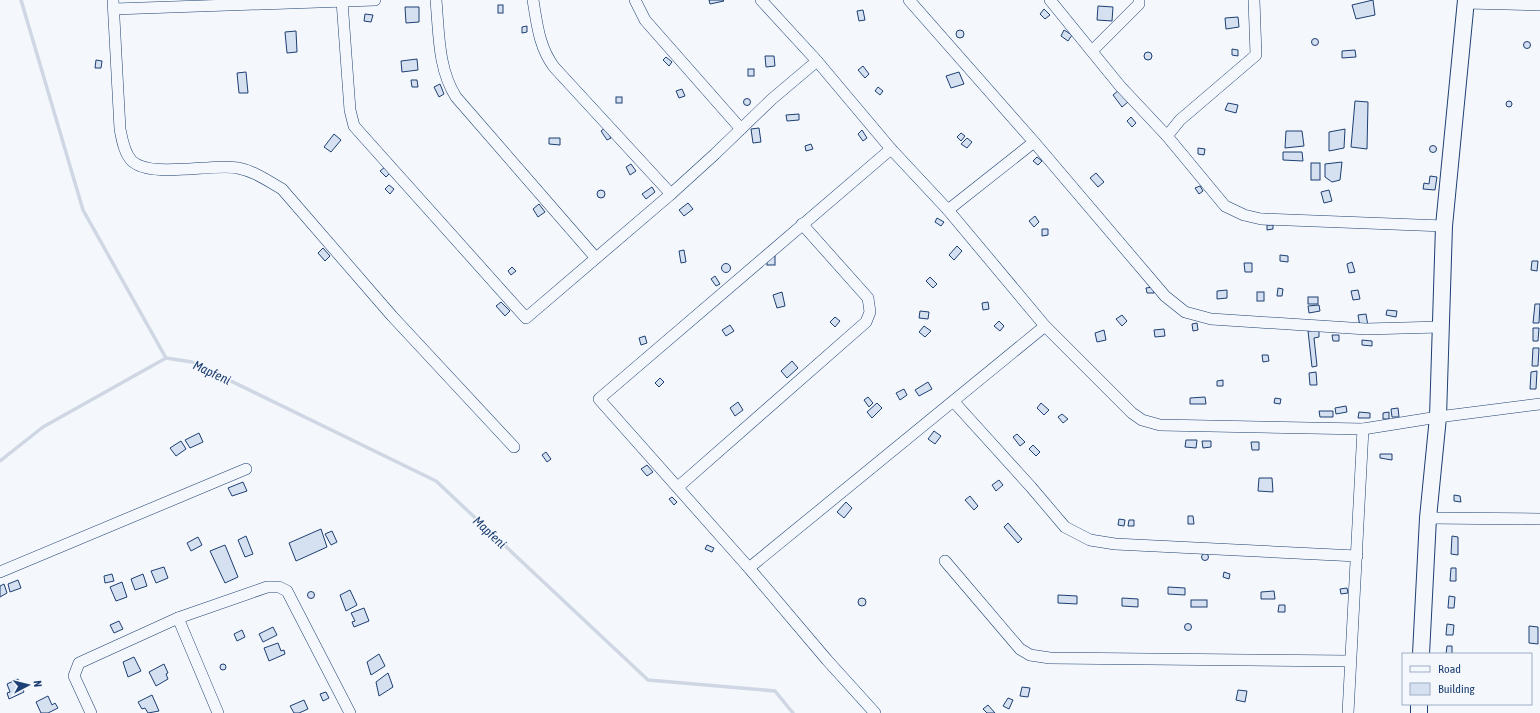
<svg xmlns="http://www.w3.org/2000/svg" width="1540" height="713" viewBox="0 0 1540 713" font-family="'Asap Condensed',sans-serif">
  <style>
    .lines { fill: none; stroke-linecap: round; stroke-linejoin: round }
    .stream { stroke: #cfd7e4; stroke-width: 3.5 }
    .building { fill: #d5e0f0; stroke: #1d3f73 }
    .street-casing { stroke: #1d3f73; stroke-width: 12 }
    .secondary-casing { stroke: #1d3f73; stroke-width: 18 }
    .street { stroke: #f4f7fb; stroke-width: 11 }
    .secondary { stroke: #f4f7fb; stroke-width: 16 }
    .labels { text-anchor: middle; stroke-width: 3; stroke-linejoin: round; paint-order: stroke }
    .water-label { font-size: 13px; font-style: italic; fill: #1d3f73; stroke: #f4f7fb }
  </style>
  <rect width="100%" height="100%" fill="#f4f7fb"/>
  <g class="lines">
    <!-- stream -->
    <g class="stream">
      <path d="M21,0L83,210L166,358"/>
      <path d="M166,358L192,362L436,481L648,680L775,691L793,713"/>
      <path d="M0,461L43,427L166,358"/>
    </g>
  </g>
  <!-- building -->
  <g class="building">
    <path d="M709,0H723L724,1L710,4Z"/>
    <path d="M1373,0L1375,15L1356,19L1352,5Z"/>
    <rect x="498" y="5" width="5" height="8"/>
    <path d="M1098,6L1113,7L1112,21L1097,20Z"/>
    <path d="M405,7H419V22L406,23Z"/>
    <path d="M1044,9L1050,15L1045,19L1040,14Z"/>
    <path d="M863,10L865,20L859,21L857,11Z"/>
    <path d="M365,14L373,15L371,22L364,21Z"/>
    <path d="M1238,17L1239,27L1226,29L1225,18Z"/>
    <path d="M527,26V32L522,33V27Z"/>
    <circle cx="960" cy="34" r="4"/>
    <path d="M1064,30L1072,35L1068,41L1061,36Z"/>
    <path d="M296,31L297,52L287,53L285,32Z"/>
    <circle cx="1315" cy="42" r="3.5"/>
    <circle cx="1527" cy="45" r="3.5"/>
    <path d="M1232,49L1238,50V56L1232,55Z"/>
    <path d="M1355,50L1356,57L1342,58V51Z"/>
    <circle cx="1148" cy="56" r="4"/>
    <path d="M765,56H774L775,66L766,67Z"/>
    <path d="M666,57L672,62L669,66L663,60Z"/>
    <path d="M417,59L418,70L402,72L401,61Z"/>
    <path d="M96,60L102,61L101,68H95Z"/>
    <path d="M863,66L869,74L865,78L858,70Z"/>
    <rect x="748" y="69" width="6" height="7"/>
    <path d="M246,72L248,93H239L237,73Z"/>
    <path d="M959,72L964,84L951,88L946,76Z"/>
    <path d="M411,80H417L418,87H412Z"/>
    <path d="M440,84L444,94L439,97L434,87Z"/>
    <path d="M878,87L883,91L880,95L875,91Z"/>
    <path d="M682,89L685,96L679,98L676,91Z"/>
    <path d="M1119,90L1128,102L1122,107L1113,95Z"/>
    <rect x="616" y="97" width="6" height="6"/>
    <circle cx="747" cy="102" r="3.5"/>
    <circle cx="1509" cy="104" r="3"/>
    <path d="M1355,101L1368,102L1367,149L1351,147Z"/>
    <path d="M1228,103L1238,105L1236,113L1225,110Z"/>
    <path d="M799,114V120L787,121L786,115Z"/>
    <path d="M1131,117L1136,123L1132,127L1127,121Z"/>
    <path d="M605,128L611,138L607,140L601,131Z"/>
    <path d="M759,128L761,142L753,143L751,129Z"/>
    <path d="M1345,129L1344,148L1329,151V132Z"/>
    <path d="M862,130L867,138L863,141L858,134Z"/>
    <path d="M1286,131H1302L1304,146L1285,148Z"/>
    <path d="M961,133L965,136L961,141L957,137Z"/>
    <path d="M334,134L341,140L331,152L324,147Z"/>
    <path d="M549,138H560V145L549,144Z"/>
    <path d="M967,138L972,142L967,148L961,144Z"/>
    <path d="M811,144L813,149L806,151L805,146Z"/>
    <circle cx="1433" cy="149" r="3.5"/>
    <path d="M1198,148L1205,149L1204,155L1198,154Z"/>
    <path d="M1283,152H1302L1303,161L1283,160Z"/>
    <path d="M1037,157L1042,161L1038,165L1033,161Z"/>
    <path d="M1342,162L1340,180L1332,182L1325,177V164Z"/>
    <rect x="1311" y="163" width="9" height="17"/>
    <path d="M631,164L636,171L630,175L626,167Z"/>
    <path d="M385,167L390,173L386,177L380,171Z"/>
    <path d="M1096,173L1104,182L1098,187L1090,178Z"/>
    <path d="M1430,176L1437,177L1435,190L1423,189L1424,183L1429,184Z"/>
    <path d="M389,185L394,189L390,194L385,189Z"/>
    <path d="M1200,186L1203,191L1199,194L1195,188Z"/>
    <path d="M652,187L655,192L646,199L642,194Z"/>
    <path d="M1329,190L1332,201L1324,203L1321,192Z"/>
    <circle cx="601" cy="194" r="4"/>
    <path d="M688,203L693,209L684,216L679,210Z"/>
    <path d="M539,204L545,212L538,217L533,209Z"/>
    <path d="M1035,216L1039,222L1034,227L1029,221Z"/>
    <path d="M937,218L944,222L941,226L935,222Z"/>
    <path d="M1267,225H1273V229L1267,230Z"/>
    <path d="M1042,229H1048V235L1042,236Z"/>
    <path d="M957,246L962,251L954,260L949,255Z"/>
    <path d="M323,248L330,256L325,261L318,253Z"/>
    <path d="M684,250L686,262L681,263L679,251Z"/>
    <path d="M1280,255L1288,256V262L1280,261Z"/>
    <rect x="767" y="256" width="8" height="9"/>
    <path d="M1532,261H1538L1537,271L1531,270Z"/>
    <path d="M1352,262L1355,272L1349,273L1347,264Z"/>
    <path d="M1244,263H1252V272H1245Z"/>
    <circle cx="726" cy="268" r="4.5"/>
    <path d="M512,267L516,271L511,275L508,271Z"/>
    <path d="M715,276L720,284L716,286L711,279Z"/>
    <path d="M930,277L937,284L933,288L926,281Z"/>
    <path d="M1153,287L1154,293H1147L1146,288Z"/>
    <path d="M1278,288L1283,289L1282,296H1277Z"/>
    <path d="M1227,290V298L1217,299V291Z"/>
    <path d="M1358,290L1360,299L1353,300L1351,291Z"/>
    <path d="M782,292L785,306L777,308L773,295Z"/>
    <rect x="1257" y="292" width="7" height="9"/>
    <rect x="1308" y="297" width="10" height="7"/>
    <path d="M501,302L510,311L505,316L496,306Z"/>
    <path d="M988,302L989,309L983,310L982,303Z"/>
    <path d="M1535,304H1540L1539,323H1533Z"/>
    <path d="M1319,305L1320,311L1309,313L1308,306Z"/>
    <path d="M1387,310L1397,311L1396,317L1386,315Z"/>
    <path d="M920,311L929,312L928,319L919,318Z"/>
    <path d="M1366,314L1368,326L1360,327L1358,315Z"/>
    <path d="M1122,315L1127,321L1122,326L1116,319Z"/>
    <path d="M835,317L840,321L835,327L830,322Z"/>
    <path d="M999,321L1004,326L1000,331L994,326Z"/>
    <path d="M1197,323L1198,330L1193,331L1192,324Z"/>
    <path d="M730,325L734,331L726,336L722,330Z"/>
    <path d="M924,326L931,331L925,337L919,332Z"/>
    <path d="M1533,328H1539L1538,341H1533Z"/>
    <path d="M1164,329L1165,336L1155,337L1154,330Z"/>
    <path d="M1104,330L1106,340L1097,342L1095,333Z"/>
    <path d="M1319,330V337L1314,338L1317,366L1312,367L1308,331Z"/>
    <path d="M1332,335H1339V341H1333Z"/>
    <path d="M645,336L647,343L641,345L639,338Z"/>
    <path d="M1362,340L1372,341V346L1362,345Z"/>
    <path d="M1533,348H1539L1538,366H1532Z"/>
    <path d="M1262,355H1268L1269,361L1263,362Z"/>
    <path d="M792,361L798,368L787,378L781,371Z"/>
    <path d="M1537,371L1536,389H1530L1531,372Z"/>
    <path d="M1316,372L1317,385H1310L1309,373Z"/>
    <path d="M660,378L664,382L659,387L655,383Z"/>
    <path d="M1223,380V386H1217V381Z"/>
    <path d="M928,382L932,389L919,396L915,390Z"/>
    <path d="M904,389L907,395L900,400L896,393Z"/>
    <path d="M868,397L873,403L869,407L864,400Z"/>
    <path d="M1205,397L1206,404H1190V398Z"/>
    <path d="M1275,398L1281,399L1280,404L1274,403Z"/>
    <path d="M738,402L743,410L735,416L730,408Z"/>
    <path d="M877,403L882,408L872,418L867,412Z"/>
    <path d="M1041,403L1049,410L1044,415L1037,408Z"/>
    <path d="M1346,406L1347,412L1336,414L1335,408Z"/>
    <path d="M1398,408L1399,417H1392L1391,409Z"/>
    <path d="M1319,411H1333V417H1320Z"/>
    <path d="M1359,412L1370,413V418H1358Z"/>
    <path d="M1389,412V419H1383V413Z"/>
    <path d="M1062,414L1068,419L1063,423L1058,417Z"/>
    <path d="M934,431L941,436L935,444L928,439Z"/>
    <path d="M199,433L203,442L190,448L185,440Z"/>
    <path d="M1017,434L1025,442L1020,446L1013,437Z"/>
    <path d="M1186,440H1197L1196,448L1185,447Z"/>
    <path d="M181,441L186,449L176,456L170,448Z"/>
    <path d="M1202,441H1211V447L1203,448Z"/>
    <path d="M1251,442H1259V450H1252Z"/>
    <path d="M1033,445L1040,452L1036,456L1029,449Z"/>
    <path d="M546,452L551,459L547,462L542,455Z"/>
    <path d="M1380,454H1392V460L1380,458Z"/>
    <path d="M647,465L653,472L647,476L641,469Z"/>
    <path d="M1259,478H1272L1273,492L1258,491Z"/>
    <path d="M999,480L1003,485L996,491L992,485Z"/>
    <path d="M243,482L247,491L232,496L228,488Z"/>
    <path d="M1454,495L1460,496L1461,502L1454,501Z"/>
    <path d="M970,496L978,506L974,510L965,500Z"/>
    <path d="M672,497L677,502L674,505L669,499Z"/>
    <path d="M846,502L852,508L844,518L837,512Z"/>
    <path d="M1188,516H1193L1194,524H1188Z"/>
    <path d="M1119,519L1125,520L1124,526L1118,525Z"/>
    <path d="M1129,520H1134V526H1128Z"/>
    <path d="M1008,523L1022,539L1018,543L1004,527Z"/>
    <path d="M321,529L327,547L296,561L289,543Z"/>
    <path d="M332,531L337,542L331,545L325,534Z"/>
    <path d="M246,536L253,554L245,557L238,540Z"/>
    <path d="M1452,536L1458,537V555L1451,554Z"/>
    <path d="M198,537L202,545L191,551L187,543Z"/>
    <path d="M225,545L238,577L225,583L210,551Z"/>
    <path d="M707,545L714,548L712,552L705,549Z"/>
    <circle cx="1205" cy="557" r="3.5"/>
    <path d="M164,567L168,578L156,583L151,571Z"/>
    <path d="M1451,568H1456V581H1450Z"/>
    <path d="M1224,572L1230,574L1229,579L1223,577Z"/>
    <path d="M112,574L114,581L105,583L104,576Z"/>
    <path d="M143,574L147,586L135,590L131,579Z"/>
    <path d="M18,580L21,588L10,592L8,584Z"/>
    <path d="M122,582L127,597L116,601L110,587Z"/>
    <path d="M4,584L7,593L0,597V586Z"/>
    <path d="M1168,587L1185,588V595L1168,594Z"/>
    <path d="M1347,588L1348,593L1341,594L1340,589Z"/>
    <path d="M350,590L357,605L346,611L340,595Z"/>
    <path d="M1274,591L1275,599H1261V592Z"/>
    <circle cx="311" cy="595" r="3.5"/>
    <path d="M1058,595L1077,596V604L1058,603Z"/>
    <path d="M1449,596L1455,597L1454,608H1448Z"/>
    <path d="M1122,598L1138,599V607L1122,606Z"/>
    <circle cx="862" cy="602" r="4"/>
    <rect x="1191" y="600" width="16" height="7"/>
    <path d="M1279,605H1285V612H1278Z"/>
    <path d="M364,608L369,621L354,627L352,622L355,621L351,613Z"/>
    <path d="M119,621L123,629L114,633L110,625Z"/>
    <circle cx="1188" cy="627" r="3.5"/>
    <path d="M1447,624L1454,625L1453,635H1446Z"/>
    <path d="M1529,626L1538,627V644L1529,643Z"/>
    <path d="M273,627L277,635L263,642L259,634Z"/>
    <path d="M242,630L245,637L237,641L234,634Z"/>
    <path d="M278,643L281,651L284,650L285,654L269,661L264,648Z"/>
    <path d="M1447,646H1452V654H1446Z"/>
    <path d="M379,654L385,666L371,675L367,662Z"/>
    <path d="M134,657L141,671L128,677L123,662Z"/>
    <path d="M164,664L168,673L166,674L168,679L156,686L149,672Z"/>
    <circle cx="223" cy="667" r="3"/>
    <path d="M388,673L393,687L379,696L376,682Z"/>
    <path d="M18,679L24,692L9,699L7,693L10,692L7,684Z"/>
    <path d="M1022,687L1030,688L1028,697L1020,696Z"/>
    <path d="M1238,690L1247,691L1245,702L1236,700Z"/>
    <path d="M326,692L329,698L323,701L320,694Z"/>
    <path d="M152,695L159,711L148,713L145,708L142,709L138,702Z"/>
    <path d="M48,696L52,705L55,703L58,708L48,713H41L36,702Z"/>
    <path d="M1008,698L1013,700L1009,709L1003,706Z"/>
    <path d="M304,700L308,709L299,713H294L290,706Z"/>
    <path d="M988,705L995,713H987L983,709Z"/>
  </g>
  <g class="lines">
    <!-- street casing -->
    <g class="street-casing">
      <g id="street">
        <path d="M113,0L120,129C122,139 124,153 132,161C151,179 213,163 238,168C254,171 268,181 282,189L392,316L514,447"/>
        <path d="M436,0C439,33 438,69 456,97L595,257"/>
        <path d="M533,0C537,24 539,47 554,67L671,194"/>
        <path d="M635,0L645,20L741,129"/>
        <path d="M761,0L817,61L891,149L948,210L1045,326L1132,413L1142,420L1160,425L1363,429L1438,417L1540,404"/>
        <path d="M909,0L1034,142L1165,296L1185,312L1211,319L1366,329L1440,327"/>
        <path d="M1050,0L1120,86L1167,136L1225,206L1244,215L1261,219L1444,226"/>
        <path d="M342,1L350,110L354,126L526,318L671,194L715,154L772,99L817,61"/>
        <path d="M1466,3L1540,5"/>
        <path d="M114,9L375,0"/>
        <path d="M1092,51L1139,4V0"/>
        <path d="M1167,136L1180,120L1256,55L1254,0"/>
        <path d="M948,210L1034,142"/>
        <path d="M954,402L1031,487L1065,527L1090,540L1115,544L1357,556"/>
        <path d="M678,487L866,322L870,312L868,298L802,224"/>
        <path d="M1428,518L1540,519"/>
        <path d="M945,561L1020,649L1030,655L1050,658L1349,661"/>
        <path d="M749,568L1045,326"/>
        <path d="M0,572L246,469"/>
        <path d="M178,618L267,587H279L287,591L350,713"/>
        <path d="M91,713L74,676L79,663L178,618L218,713"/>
        <path d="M875,713L827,660L749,568L599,399L891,149"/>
        <path d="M1348,713L1363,429"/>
      </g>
    </g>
    <!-- secondary casing -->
    <g class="secondary-casing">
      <g id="secondary">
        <path d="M1421,654L1428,518L1438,417L1444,226L1466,0"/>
        <path d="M1419,713V704"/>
      </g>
    </g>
    <!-- street -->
    <use href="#street" class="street"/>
    <!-- secondary -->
    <use href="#secondary" class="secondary"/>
  </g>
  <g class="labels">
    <!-- water labels -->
    <g class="water-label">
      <text transform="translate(212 372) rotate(25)" y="5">Mapfeni</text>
      <text transform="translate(490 532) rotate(43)" y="5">Mapfeni</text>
    </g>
  </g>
  <!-- legend -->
  <rect x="1402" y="653" width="130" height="52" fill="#f4f7fb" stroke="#9eadc5"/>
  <rect x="1410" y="666" width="20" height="6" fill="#f4f7fb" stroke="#9eadc5"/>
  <text x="1438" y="673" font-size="12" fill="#1d3f73">Road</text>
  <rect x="1410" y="683" width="20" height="12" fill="#d5e0f0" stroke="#9eadc5"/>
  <text x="1438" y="693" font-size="12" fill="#1d3f73">Building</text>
  <!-- north arrow -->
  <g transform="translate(28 685) rotate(83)" stroke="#f4f7fb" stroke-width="3" paint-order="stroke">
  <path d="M0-3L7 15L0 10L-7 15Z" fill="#1d3f73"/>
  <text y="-6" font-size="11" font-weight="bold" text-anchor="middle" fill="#1d3f73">N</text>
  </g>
</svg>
